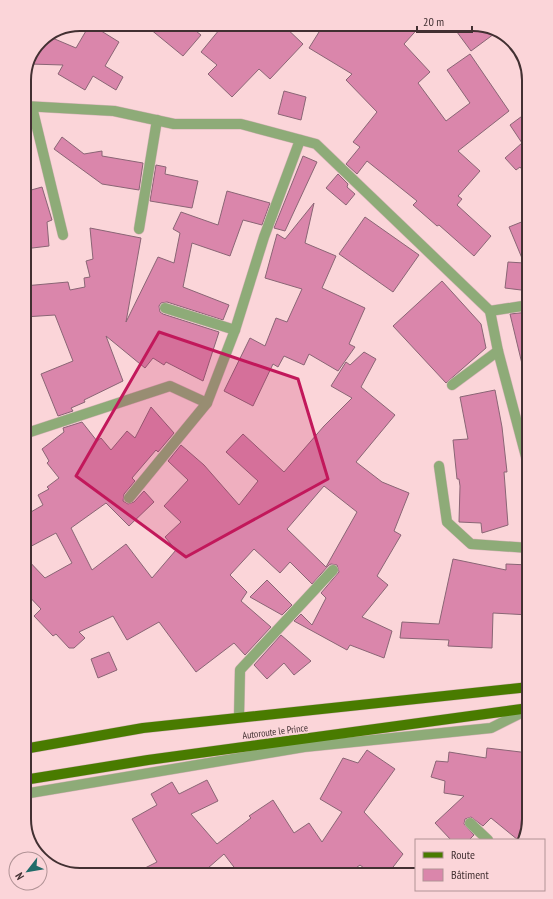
<svg xmlns="http://www.w3.org/2000/svg" width="553" height="899" viewBox="0 0 553 899" font-family="'PT Sans Narrow',sans-serif">
  <style>
    .building { fill: #da86ab; stroke: #8a6575; fill-rule: evenodd }
    .lines { fill: none; stroke-linecap: round; stroke-linejoin: round }
    .minor-casing { stroke: #d6b4b8; stroke-width: 11 }
    .major-casing { stroke: #d6b4b8; stroke-width: 11 }
    .minor { stroke: #8eab78; stroke-width: 10 }
    .major { stroke: #497b00; stroke-width: 10 }
    .marked { fill: #c2185b; fill-opacity: 0.2; stroke: #c2185b; stroke-width: 3; stroke-linejoin: round }
    .labels { text-anchor: middle; stroke-width: 4; stroke-linejoin: round; paint-order: stroke }
    .street-label { font-size: 10px; fill: #423032; stroke: #fbd5d9 }
    .rim { fill: none; stroke: #423032; stroke-width: 2 }
  </style>
  <rect width="100%" height="100%" fill="#fbd5d9"/>
  <!-- building -->
  <g class="building">
    <path d="M90,24L119,42L105,66L123,77L116,90L93,76L85,90L58,74L63,65L30,64L41,40L50,37L76,48Z"/>
    <path d="M144,24H187L201,35L183,56Z"/>
    <path d="M224,24H282L303,44L270,79L259,69L232,97L208,74L217,65L201,52Z"/>
    <path d="M324,24H422L404,44L430,72L418,83L446,121L470,103L447,70L470,54L509,111L458,151L480,171L458,196L462,199L457,205L491,236L474,256L439,225L437,226L413,205L417,201L367,161L357,174L346,164L360,147L353,142L377,112L346,80L352,74L309,48Z"/>
    <path d="M451,24H477L498,31L471,51Z"/>
    <path d="M284,91L306,97L301,120L278,114Z"/>
    <path d="M529,111V178L520,167L516,170L505,158L522,143L510,125Z"/>
    <path d="M62,137L84,154L102,151V156L143,163L139,190L102,184L54,149Z"/>
    <path d="M303,156L317,162L285,231L274,228Z"/>
    <path d="M156,165L166,167L165,174L198,181L192,208L150,201Z"/>
    <path d="M338,174L348,184L347,187L355,194L346,205L326,188Z"/>
    <path d="M42,187L52,220L47,222L49,246L24,249V192Z"/>
    <path d="M227,191L270,203L262,225L243,220L230,256L192,243L183,287L229,305L223,320L167,302L161,303L159,306L160,312L163,314L219,332L203,381L166,362L164,365L153,358L145,368L106,336L123,381L84,400L85,402L71,408L73,411L58,416L41,374L73,361L55,315L24,317V286L68,282L70,290L85,287L84,278L90,277L86,261L93,259L90,228L141,238L126,322L158,257L174,263L180,233L173,229L181,212L218,225Z"/>
    <path d="M314,203L305,243L336,256L322,288L365,308L349,344L355,347L338,371L309,354L304,365L284,356L278,367L273,364L253,406L224,391L250,338L265,346L276,318L287,322L302,289L265,278L277,234L285,239Z"/>
    <path d="M365,217L419,255L393,292L339,254Z"/>
    <path d="M529,219V291L505,288L508,262L524,263L509,227Z"/>
    <path d="M442,281L481,324L486,348L446,383L393,326Z"/>
    <path d="M529,312V367L523,368L510,314Z"/>
    <path d="M364,352L376,359L361,387L395,415L356,462L382,482L409,493L394,531L401,535L377,576L388,585L362,617L392,631L384,658L350,645L347,650L294,621L301,614L312,625L326,598L321,593L339,572L337,565L331,564L329,565L312,584L290,562L280,573L254,549L230,575L247,592L241,601L271,627L245,655L234,643L196,672L159,622L127,640L113,616L79,632L85,638L74,648H69L56,634L53,636L34,616L41,609L24,591V556L45,578L72,563L56,533L24,550V516L43,505L38,495L49,489L47,487L59,478L47,463L49,461L42,449L64,432L63,428L82,422L97,441L101,438L111,450L127,431L135,438L151,407L174,433L158,452L156,450L132,478L135,481L124,494L123,501L128,504L134,502L144,491L154,502L129,526L106,503L71,528L92,570L126,544L152,578L176,550L165,537L181,522L164,506L188,480L168,461L181,445L204,465L239,505L258,481L226,452L243,434L284,472L324,426L352,398L331,386L346,362L350,365ZM324,486L357,512L326,567L287,529Z"/>
    <path d="M495,390L502,427L507,472H504L508,525L482,533L481,523L459,522L460,486L459,479H457L453,440L468,439L460,397Z"/>
    <path d="M453,559L506,570V564L529,565V615L493,613L492,648L448,646L449,640L400,638L402,622L439,624Z"/>
    <path d="M267,580L292,605L282,615L250,597Z"/>
    <path d="M281,635L311,661L294,675L284,663L267,679L254,665Z"/>
    <path d="M109,652L117,670L98,678L91,659Z"/>
    <path d="M487,748L529,753V819L523,840H518L491,818L483,826L471,817L465,819L464,824L474,835L469,840H451L435,823L464,796L444,793L445,781L431,777L436,761L448,762L449,752L486,758Z"/>
    <path d="M367,750L395,769L364,812L403,854L387,875H373L360,865L346,875H240L224,854L200,875H131L157,862L132,819L157,805L151,794L172,782L179,794L207,780L218,801L191,814L217,844L251,818L249,816L273,800L294,833L309,823L322,842L342,812L320,799L343,758L358,763Z"/>
  </g>
  <g class="lines">
    <!-- minor casing -->
    <g class="minor-casing">
      <g id="minor">
        <path d="M24,106L114,111L174,124H241L316,144L490,311L498,351L529,468"/>
        <path d="M32,107L63,235"/>
        <path d="M139,229L157,120"/>
        <path d="M165,308L235,330"/>
        <path d="M490,311L529,305"/>
        <path d="M452,385L498,351"/>
        <path d="M24,434L170,386L207,403"/>
        <path d="M439,466L447,522L471,544L529,548"/>
        <path d="M129,498L207,403L235,330L264,237L300,140"/>
        <path d="M239,717L240,670L333,570"/>
        <path d="M24,794L304,747L491,728L529,709"/>
        <path d="M470,823L488,840"/>
      </g>
    </g>
    <!-- major casing -->
    <g class="major-casing">
      <g id="major">
        <path d="M24,749L143,728L529,687"/>
        <path d="M24,780L148,760L529,708"/>
      </g>
    </g>
    <!-- minor -->
    <use href="#minor" class="minor"/>
    <!-- major -->
    <use href="#major" class="major"/>
  </g>
  <!-- marked area -->
  <path class="marked" d="M159,332L298,379L328,479L186,557L76,476Z"/>
  <g class="labels">
    <!-- street labels -->
    <g class="street-label">
      <text transform="translate(275 731) rotate(-7)" y="4">Autoroute le Prince</text>
    </g>
  </g>
  <!-- crop -->
  <path d="M0 0H553V899H0ZM80 31H473A49 49 0 0 1 522 80V819A49 49 0 0 1 473 868H80A49 49 0 0 1 31 819V80A49 49 0 0 1 80 31Z" fill="#fbd5d9" fill-rule="evenodd"/>
  <path class="rim" d="M80 31H473A49 49 0 0 1 522 80V819A49 49 0 0 1 473 868H80A49 49 0 0 1 31 819V80A49 49 0 0 1 80 31Z"/>
  <!-- legend -->
  <rect x="415" y="839" width="130" height="52" fill="#fbd5d9" stroke="#b19396"/>
  <rect x="423" y="852" width="20" height="6" fill="#497b00" stroke="#b19396"/>
  <text x="451" y="859" font-size="12" fill="#423032">Route</text>
  <rect x="423" y="869" width="20" height="12" fill="#da86ab" stroke="#b19396"/>
  <text x="451" y="879" font-size="12" fill="#423032">Bâtiment</text>
  <!-- north arrow -->
  <g transform="translate(28 871) rotate(239)"><circle r="19" fill="#fbd5d9" stroke="#b19396"/>
  <path d="M0-3L7 15L0 10L-7 15Z" fill="#206b69"/>
  <text y="-6" font-size="11" font-weight="bold" text-anchor="middle" fill="#423032">N</text>
  </g>
  <!-- scale -->
  <path d="M417 26v6h55v-6" fill="none" stroke="#423032" stroke-width="2"/>
  <text x="423" y="26" font-size="12" fill="#423032" stroke="#fbd5d9" stroke-width="3" paint-order="stroke">20 m</text>
</svg>
